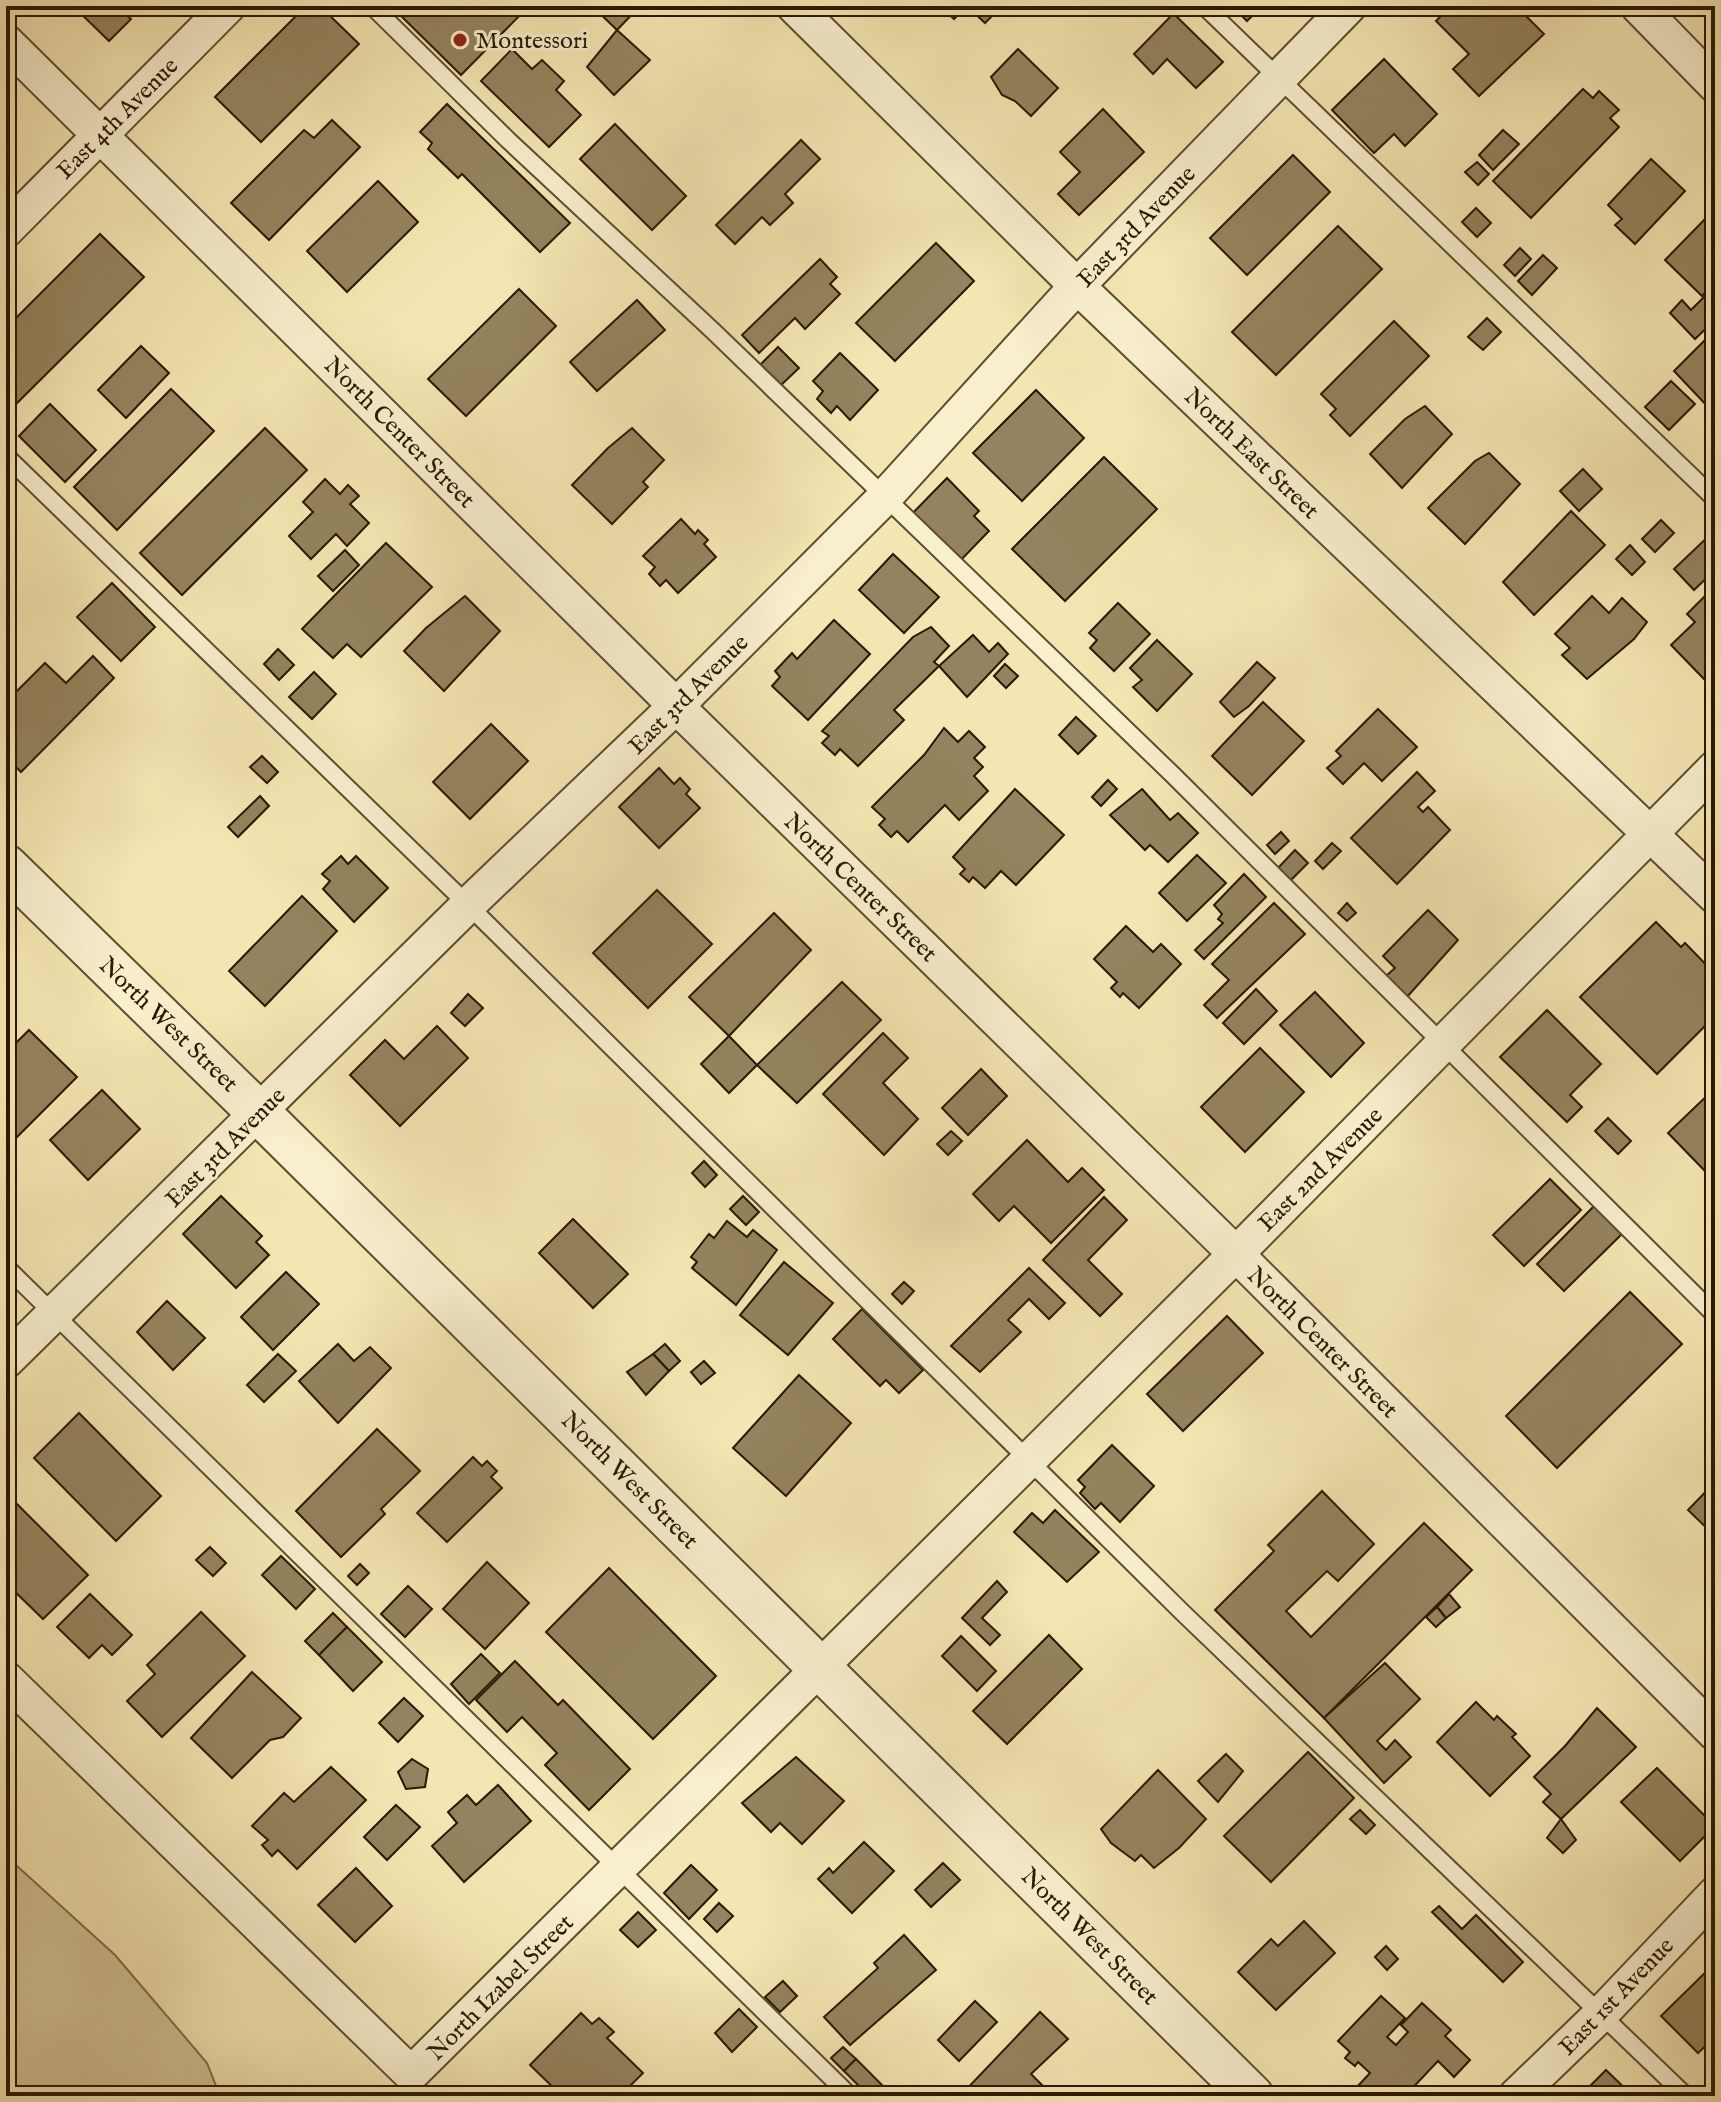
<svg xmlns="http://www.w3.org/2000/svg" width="1721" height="2102" viewBox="0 0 1721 2102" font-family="'IM FELL English',serif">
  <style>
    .green { fill: #d2c394; stroke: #7e6d4c; stroke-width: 2 }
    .building { fill: #94835e; stroke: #2b1703; stroke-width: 2 }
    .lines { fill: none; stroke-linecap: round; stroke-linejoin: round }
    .service-casing { stroke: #5d4b2f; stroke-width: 20 }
    .minor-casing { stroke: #5d4b2f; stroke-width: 38 }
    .tertiary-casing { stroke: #5d4b2f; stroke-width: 46 }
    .service { stroke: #f8efcd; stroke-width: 16 }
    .minor { stroke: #f8efcd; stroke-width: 34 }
    .tertiary { stroke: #f8efcd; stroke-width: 42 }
    .poi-dot { fill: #8f2418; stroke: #f8efcd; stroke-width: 3 }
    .labels { text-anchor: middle; stroke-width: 6; stroke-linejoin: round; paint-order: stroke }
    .poi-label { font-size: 24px; fill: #2b1703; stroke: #f8efcd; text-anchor: start }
    .street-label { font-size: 24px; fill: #2b1703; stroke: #f8efcd }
  </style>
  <rect width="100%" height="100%" fill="#f4e6b2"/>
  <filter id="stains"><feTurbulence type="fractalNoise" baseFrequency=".0025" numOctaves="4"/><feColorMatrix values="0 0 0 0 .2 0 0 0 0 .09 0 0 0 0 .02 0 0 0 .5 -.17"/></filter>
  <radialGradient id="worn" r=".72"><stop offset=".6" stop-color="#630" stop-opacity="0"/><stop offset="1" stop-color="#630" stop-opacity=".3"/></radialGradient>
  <!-- green -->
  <path class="green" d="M6,1856L115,1955L207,2063L220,2096H6Z"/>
  <!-- building -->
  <g class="building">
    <path d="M73,6H129L123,12L131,19L109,41Z"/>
    <path d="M306,6H320L359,44L261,142L215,97Z"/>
    <path d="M391,6H529L461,75Z"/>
    <path d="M592,6H640L617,30Z"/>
    <path d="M940,6H967L954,19Z"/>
    <path d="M967,6H1002L985,23Z"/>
    <path d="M1163,6H1183L1175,15L1223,62L1196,88L1167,59L1153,74L1134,54L1172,15Z"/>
    <path d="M1232,6H1262L1247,21Z"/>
    <path d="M1451,6H1516L1544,34L1479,96L1453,69L1469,54L1436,21Z"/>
    <path d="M617,30L650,60L614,95L587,67Z"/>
    <path d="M512,49L532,69L542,60L564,81L556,90L581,115L549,147L481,81Z"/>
    <path d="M1018,49L1058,88L1031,116L1015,101L1002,95L991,77Z"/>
    <path d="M1384,59L1437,114L1405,146L1394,134L1374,153L1332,110Z"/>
    <path d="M1583,89L1593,98L1599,91L1619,110L1610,118L1619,127L1531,218L1493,181Z"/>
    <path d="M447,104L570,223L540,252L462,174L458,178L428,149L432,143L420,132Z"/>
    <path d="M1103,109L1144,152L1079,215L1058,194L1080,172L1060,152Z"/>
    <path d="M332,120L360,147L269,240L231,203L304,130L314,138Z"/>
    <path d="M615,124L686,196L652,230L580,159Z"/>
    <path d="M1503,130L1519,144L1493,170L1479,155Z"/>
    <path d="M801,140L820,159L785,194L793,203L770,225L762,217L735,244L716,225Z"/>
    <path d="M1293,155L1330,192L1247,275L1210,238Z"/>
    <path d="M1651,159L1685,191L1635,244L1615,225L1622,219L1608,205Z"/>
    <path d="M1477,162L1489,174L1478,185L1465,172Z"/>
    <path d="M378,181L418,222L347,292L307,251Z"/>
    <path d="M1476,208L1491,223L1477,237L1462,222Z"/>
    <path d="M1708,216L1715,223V283L1702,296L1665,260Z"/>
    <path d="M1338,226L1382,269L1276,375L1232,332Z"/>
    <path d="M100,234L144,277L6,414V328Z"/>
    <path d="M936,243L974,281L895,361L856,323Z"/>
    <path d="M1520,248L1531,259L1515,276L1504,265Z"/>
    <path d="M1543,255L1557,268L1532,295L1518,281Z"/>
    <path d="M820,259L837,277L830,284L840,294L805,329L795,318L759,353L742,335Z"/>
    <path d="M519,289L556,326L466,416L428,379Z"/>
    <path d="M1707,294L1715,302V320L1695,339L1670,313L1682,300L1691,310Z"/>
    <path d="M637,300L665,330L597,391L570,362Z"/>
    <path d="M1487,318L1501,332L1483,350L1468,337Z"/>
    <path d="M1394,321L1429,356L1350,436L1330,415L1336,409L1321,394Z"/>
    <path d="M1715,330V401L1709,408L1674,371Z"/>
    <path d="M141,346L169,373L126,418L98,390Z"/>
    <path d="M778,347L799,368L779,387L759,366Z"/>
    <path d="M840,353L878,390L850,420L837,406L831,413L817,399L823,391L813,381Z"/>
    <path d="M1671,381L1695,404L1669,430L1645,407Z"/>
    <path d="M171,389L214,431L117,530L74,487Z"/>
    <path d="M1036,390L1084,438L1022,501L973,453Z"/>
    <path d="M50,404L96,450L65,482L19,436Z"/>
    <path d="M1425,406L1452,434L1402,488L1370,454L1405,419Z"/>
    <path d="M265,428L307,470L182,595L140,553Z"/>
    <path d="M632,428L664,460L643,482L648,487L612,524L572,485L608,448Z"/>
    <path d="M1489,453L1520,484L1465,544L1428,508L1475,461Z"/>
    <path d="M1104,457L1157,509L1065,601L1012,549Z"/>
    <path d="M1583,469L1602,489L1579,511L1560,491Z"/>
    <path d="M947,478L979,511L974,516L989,531L959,562L903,523Z"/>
    <path d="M325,479L340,494L348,485L359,496L350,504L369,523L347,546L336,534L311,559L289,536L313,512L303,502Z"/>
    <path d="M1571,511L1605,545L1534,615L1503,582Z"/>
    <path d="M681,519L695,534L698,530L708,540L704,544L716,557L678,593L666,580L660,586L649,574L655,567L643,556Z"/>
    <path d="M1661,520L1674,533L1655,552L1642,539Z"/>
    <path d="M1715,530V570L1694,590L1674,569Z"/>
    <path d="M386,543L432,587L361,657L347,644L333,658L302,629Z"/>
    <path d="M1630,545L1645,562L1632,575L1616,559Z"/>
    <path d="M345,550L359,565L333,591L318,576Z"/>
    <path d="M893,554L939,597L904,633L859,590Z"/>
    <path d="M112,583L155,627L121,661L77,617Z"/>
    <path d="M1715,586V668L1704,679L1671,645L1695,622L1687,614Z"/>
    <path d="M465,596L500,631L444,691L404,651L426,628Z"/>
    <path d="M1592,596L1609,613L1622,598L1647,622L1634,639L1587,679L1562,655L1570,648L1555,634Z"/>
    <path d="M1118,603L1150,634L1114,671L1090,648L1097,640L1089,633Z"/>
    <path d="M834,620L870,654L808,720L772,686L780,677L775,671L792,653L797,659Z"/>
    <path d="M931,627L949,646L934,662L939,666L894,710L904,720L858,766L840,749L835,755L822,743L829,736L822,731L913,637Z"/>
    <path d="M973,635L989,652L998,643L1008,654L967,697L939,666Z"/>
    <path d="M1157,640L1192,674L1157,711L1133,687L1142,680L1130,668Z"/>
    <path d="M278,649L294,665L279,680L264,664Z"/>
    <path d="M93,656L114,678L21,772L6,757V702L45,663L66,683Z"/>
    <path d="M1257,662L1275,678L1249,706L1234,717L1220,702Z"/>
    <path d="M1005,664L1018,676L1006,688L994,676Z"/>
    <path d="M314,672L336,694L312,719L289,697Z"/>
    <path d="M1263,702L1304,741L1252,795L1212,756Z"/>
    <path d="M1378,709L1417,747L1382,781L1364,763L1343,784L1327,768L1341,756L1336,751Z"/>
    <path d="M1076,717L1096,736L1078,754L1059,735Z"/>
    <path d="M491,724L528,761L470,819L433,782Z"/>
    <path d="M944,728L958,742L969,731L985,747L974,758L983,767L974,776L988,791L959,820L945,805L908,842L897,831L891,837L879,825L885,819L872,807L924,755Z"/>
    <path d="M262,756L278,772L267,783L250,767Z"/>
    <path d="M659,768L674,784L680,778L690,789L686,794L700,808L659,848L619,807Z"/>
    <path d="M1417,772L1435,791L1418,807L1423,812L1428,807L1450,830L1397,884L1351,838Z"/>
    <path d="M1108,780L1117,789L1101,806L1092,797Z"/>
    <path d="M1015,789L1064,835L1016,885L1001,871L985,888L973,877L969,882L960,874L965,869L953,857Z"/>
    <path d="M1142,789L1170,820L1178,813L1198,833L1168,862L1150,845L1145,850L1110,815Z"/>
    <path d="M260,796L269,806L238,837L228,827Z"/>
    <path d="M1281,832L1289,841L1275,854L1267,845Z"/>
    <path d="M1332,843L1341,851L1323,869L1315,861Z"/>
    <path d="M1295,850L1308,863L1291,880L1278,868Z"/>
    <path d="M1197,855L1226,883L1187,921L1159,893Z"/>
    <path d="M341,856L348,864L356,856L388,888L354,922L323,889L330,881L322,874Z"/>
    <path d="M1244,874L1266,897L1204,959L1195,950L1223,923L1218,919L1222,914L1214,905Z"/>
    <path d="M657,890L712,944L648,1008L593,953Z"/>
    <path d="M302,896L337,931L265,1006L229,971Z"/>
    <path d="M1274,903L1305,934L1217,1018L1204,1005L1229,980L1212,964Z"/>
    <path d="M1347,903L1356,913L1347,921L1338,913Z"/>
    <path d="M1428,910L1458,940L1407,997L1386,976L1395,968L1383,956Z"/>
    <path d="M774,913L811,950L729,1036L689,997Z"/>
    <path d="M1656,922L1681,947L1685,943L1715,974V1016L1657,1074L1580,997Z"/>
    <path d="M1126,926L1153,952L1161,944L1181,964L1139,1008L1123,993L1120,997L1111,988L1117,982L1094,959Z"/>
    <path d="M842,982L881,1020L797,1103L757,1065Z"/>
    <path d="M1256,989L1277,1011L1244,1044L1223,1023Z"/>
    <path d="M1315,992L1364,1043L1331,1077L1280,1025Z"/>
    <path d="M468,994L483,1008L465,1026L451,1013Z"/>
    <path d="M1547,1010L1601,1064L1570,1095L1582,1107L1567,1122L1500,1057Z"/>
    <path d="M437,1026L468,1058L400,1126L350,1075L385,1040L404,1059Z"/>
    <path d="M29,1030L77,1077L17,1137L6,1126V1053Z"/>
    <path d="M883,1033L908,1058L883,1083L918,1119L884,1155L823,1094Z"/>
    <path d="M729,1036L757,1065L729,1093L701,1064Z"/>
    <path d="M1260,1048L1304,1092L1245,1152L1201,1107Z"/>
    <path d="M981,1069L1007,1096L968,1135L942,1108Z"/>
    <path d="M1715,1088V1159L1704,1170L1668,1133Z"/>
    <path d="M102,1090L140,1129L88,1180L50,1140Z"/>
    <path d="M1608,1118L1631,1141L1618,1154L1595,1131Z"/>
    <path d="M951,1131L962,1141L948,1155L937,1144Z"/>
    <path d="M1027,1140L1068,1182L1082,1168L1104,1190L1051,1243L1014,1206L999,1221L973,1194Z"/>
    <path d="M704,1161L717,1175L705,1187L692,1173Z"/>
    <path d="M1550,1179L1581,1210L1524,1266L1493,1235Z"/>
    <path d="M221,1196L262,1236L256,1242L269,1255L236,1288L183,1234Z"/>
    <path d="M743,1196L759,1212L746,1225L730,1209Z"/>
    <path d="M1104,1197L1127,1220L1088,1260L1122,1294L1100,1316L1043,1260Z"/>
    <path d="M1596,1204L1624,1232L1564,1291L1537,1264Z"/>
    <path d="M573,1219L628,1274L593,1308L539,1253Z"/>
    <path d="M727,1221L747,1237L753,1230L777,1250L736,1305L692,1268L697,1262L691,1257L709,1234L714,1238Z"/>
    <path d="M784,1262L833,1303L788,1355L740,1315Z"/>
    <path d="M1029,1268L1065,1303L1049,1319L1029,1299L1008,1320L1021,1332L980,1372L951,1346Z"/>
    <path d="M286,1272L319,1304L273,1350L241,1317Z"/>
    <path d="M904,1282L914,1291L902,1304L892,1294Z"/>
    <path d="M1630,1292L1682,1344L1557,1468L1506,1416Z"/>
    <path d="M167,1301L205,1338L173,1370L137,1332Z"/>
    <path d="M862,1309L923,1370L899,1393L886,1380L880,1386L833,1339Z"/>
    <path d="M1227,1316L1263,1353L1183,1431L1147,1394Z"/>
    <path d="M338,1344L354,1361L370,1347L391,1368L338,1423L299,1381Z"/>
    <path d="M665,1344L680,1361L669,1371L653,1354Z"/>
    <path d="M278,1354L296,1371L264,1402L247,1385Z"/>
    <path d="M653,1354L669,1371L646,1395L627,1372Z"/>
    <path d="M704,1361L715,1373L701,1384L691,1372Z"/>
    <path d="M799,1375L851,1423L786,1496L733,1448Z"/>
    <path d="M79,1413L161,1496L116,1541L34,1458Z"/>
    <path d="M377,1429L420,1471L381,1509L385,1514L341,1557L296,1511Z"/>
    <path d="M1112,1445L1154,1486L1120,1522L1101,1503L1095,1509L1080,1493L1085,1487L1078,1480Z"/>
    <path d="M473,1457L482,1466L487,1461L497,1471L491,1477L502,1488L447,1542L417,1513Z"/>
    <path d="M1715,1482V1536L1688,1510Z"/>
    <path d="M1322,1491L1374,1544L1338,1581L1327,1571L1286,1611L1311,1637L1424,1523L1472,1570L1324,1718L1215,1610L1274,1551L1268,1545Z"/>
    <path d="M6,1493L88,1575L43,1619L6,1583Z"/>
    <path d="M1055,1510L1099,1552L1067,1582L1014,1532L1032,1513L1043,1523Z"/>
    <path d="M210,1547L226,1563L213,1576L196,1560Z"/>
    <path d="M281,1556L315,1589L296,1609L262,1575Z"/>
    <path d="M487,1562L529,1603L485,1649L443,1609Z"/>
    <path d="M360,1564L369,1573L357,1585L348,1576Z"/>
    <path d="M609,1568L716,1676L653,1739L546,1632Z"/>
    <path d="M997,1581L1007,1592L982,1618L1000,1635L990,1645L962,1618Z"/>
    <path d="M408,1586L432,1609L405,1637L381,1614Z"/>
    <path d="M90,1594L132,1635L112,1655L102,1645L89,1658L57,1627Z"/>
    <path d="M1449,1594L1460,1607L1446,1618L1437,1607Z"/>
    <path d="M1437,1607L1446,1618L1436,1627L1426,1617Z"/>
    <path d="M201,1612L245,1656L162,1737L127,1701L155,1674L147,1665Z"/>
    <path d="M333,1613L347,1627L319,1655L305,1641Z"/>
    <path d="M347,1627L382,1662L353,1691L319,1655Z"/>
    <path d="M1049,1635L1082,1669L1007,1744L973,1711Z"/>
    <path d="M961,1636L996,1671L977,1691L942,1656Z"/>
    <path d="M481,1654L500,1673L469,1704L451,1684Z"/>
    <path d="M515,1661L558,1705L563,1700L630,1769L589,1810L545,1765L557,1753L522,1717L507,1732L476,1700Z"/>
    <path d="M1385,1663L1420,1699L1377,1741L1386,1750L1395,1740L1411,1757L1384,1783L1324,1718Z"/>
    <path d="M252,1672L301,1718L283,1737L270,1740L232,1778L191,1738Z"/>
    <path d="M404,1698L423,1716L398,1742L379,1723Z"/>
    <path d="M1476,1702L1494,1720L1497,1716L1516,1734L1512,1737L1530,1756L1490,1796L1437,1742Z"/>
    <path d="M1597,1708L1636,1747L1561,1819L1543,1802L1551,1794L1534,1777L1565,1746Z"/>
    <path d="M1308,1752L1354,1798L1271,1882L1224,1836Z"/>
    <path d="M1226,1754L1243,1771L1218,1802L1198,1781Z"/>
    <path d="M796,1757L844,1801L802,1844L780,1823L771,1832L742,1803Z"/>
    <path d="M412,1759L428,1769L425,1787L406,1789L398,1772Z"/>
    <path d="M331,1767L366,1800L297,1869L278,1850L272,1856L262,1845L268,1840L252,1826L284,1793L294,1802Z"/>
    <path d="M1657,1768L1715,1826L1680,1861L1621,1802Z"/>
    <path d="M1158,1770L1206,1819L1179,1848L1154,1868L1141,1855L1135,1861L1111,1843L1101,1829Z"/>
    <path d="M498,1785L531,1821L464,1882L432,1846L457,1823L448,1812L467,1795L476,1805Z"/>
    <path d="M396,1805L420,1827L387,1860L364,1837Z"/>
    <path d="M1360,1810L1375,1825L1366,1834L1350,1819Z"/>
    <path d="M1561,1819L1576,1840L1563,1853L1547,1838Z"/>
    <path d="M864,1842L894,1871L852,1913L818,1879L829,1868L833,1873Z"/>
    <path d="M943,1863L960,1880L931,1907L915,1890Z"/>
    <path d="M691,1865L717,1890L689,1919L664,1893Z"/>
    <path d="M356,1868L392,1906L355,1942L318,1905Z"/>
    <path d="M719,1903L733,1916L717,1932L704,1919Z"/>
    <path d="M1439,1906L1462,1929L1476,1915L1523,1962L1503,1982L1432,1912Z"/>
    <path d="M638,1912L656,1930L638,1947L620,1930Z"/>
    <path d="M1304,1921L1335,1953L1276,2010L1238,1972L1271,1939L1278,1946Z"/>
    <path d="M904,1935L936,1970L850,2045L824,2017L878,1968L874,1963Z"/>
    <path d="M1386,1946L1398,1959L1387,1970L1375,1957Z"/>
    <path d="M1715,1963V2037L1698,2053L1661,2016Z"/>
    <path d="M783,1981L797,1996L780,2012L765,1997Z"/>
    <path d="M1381,1996L1405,2018L1387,2037L1396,2045L1408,2032L1401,2025L1422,2003L1451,2030L1445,2036L1470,2060L1454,2077L1438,2061L1405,2096H1390L1388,2093L1385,2096H1365L1356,2088L1370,2073L1358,2062L1355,2066L1345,2058L1350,2052L1338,2041Z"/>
    <path d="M975,2001L997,2022L959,2061L938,2040Z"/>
    <path d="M739,2009L757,2027L732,2052L715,2033Z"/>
    <path d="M1040,2012L1068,2039L1031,2074L1053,2096H960Z"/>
    <path d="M581,2013L592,2024L599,2018L614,2032L607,2038L643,2073L620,2096H562L530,2065Z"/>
    <path d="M843,2047L856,2059L844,2071L831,2058Z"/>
    <path d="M856,2059L893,2096H869L844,2071Z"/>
    <path d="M1606,2070L1633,2096H1580Z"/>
  </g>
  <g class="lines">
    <!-- service casing -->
    <g class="service-casing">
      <g id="service">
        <path d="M372,6L508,140L712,330L1173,775L1715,1315"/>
        <path d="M1204,6L1715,499"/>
        <path d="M6,456L468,905L1183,1613L1686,2096"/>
        <path d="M6,1267L850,2096"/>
      </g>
    </g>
    <!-- minor casing -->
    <g class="minor-casing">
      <g id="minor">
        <path d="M794,6L1077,286L1715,896"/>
        <path d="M1638,6L1715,85"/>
        <path d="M6,42L676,706L1236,1254L1715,1733"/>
        <path d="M6,230L228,6"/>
        <path d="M6,1361L468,905L676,706L884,498L1077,286L1349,6"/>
        <path d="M6,1679L411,2074L1236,1254L1715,768"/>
        <path d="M1516,2096L1600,2015L1715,1894"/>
      </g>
    </g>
    <!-- tertiary casing -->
    <g class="tertiary-casing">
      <path id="tertiary" d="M6,866L259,1113L1252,2096"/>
    </g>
    <!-- service -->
    <use href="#service" class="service"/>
    <!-- minor -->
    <use href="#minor" class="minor"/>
    <!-- tertiary -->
    <use href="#tertiary" class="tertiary"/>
  </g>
  <!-- markers -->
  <circle class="poi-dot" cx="460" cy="40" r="8"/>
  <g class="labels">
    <!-- poi labels -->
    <g class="poi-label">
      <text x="476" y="48">Montessori</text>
    </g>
    <!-- street labels -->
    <g class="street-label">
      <text transform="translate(117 118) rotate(-45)" y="8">East 4th Avenue</text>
      <text transform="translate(1136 226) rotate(-46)" y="8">East 3rd Avenue</text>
      <text transform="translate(400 432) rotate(45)" y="8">North Center Street</text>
      <text transform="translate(1252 453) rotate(44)" y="8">North East Street</text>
      <text transform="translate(688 694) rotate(-45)" y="8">East 3rd Avenue</text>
      <text transform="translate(861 887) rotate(44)" y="8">North Center Street</text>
      <text transform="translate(169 1024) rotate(44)" y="8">North West Street</text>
      <text transform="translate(225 1147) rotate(-45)" y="8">East 3rd Avenue</text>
      <text transform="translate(1320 1169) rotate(-45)" y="8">East 2nd Avenue</text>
      <text transform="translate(1323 1342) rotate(45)" y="8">North Center Street</text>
      <text transform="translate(630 1480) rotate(45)" y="8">North West Street</text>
      <text transform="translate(1090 1936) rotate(45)" y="8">North West Street</text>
      <text transform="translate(500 1987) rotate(-45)" y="8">North Izabel Street</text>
      <text transform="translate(1616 1996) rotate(-46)" y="8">East 1st Avenue</text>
    </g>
  </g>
  <!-- margin -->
  <rect width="1721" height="2102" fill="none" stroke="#f4e6b2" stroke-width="32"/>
  <rect x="8" y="8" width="1705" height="2086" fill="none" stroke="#2b1703" stroke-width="4"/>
  <rect x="16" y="16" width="1689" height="2070" fill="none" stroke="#2b1703" stroke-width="2"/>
  <rect width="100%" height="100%" filter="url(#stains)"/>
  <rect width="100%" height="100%" fill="url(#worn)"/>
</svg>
